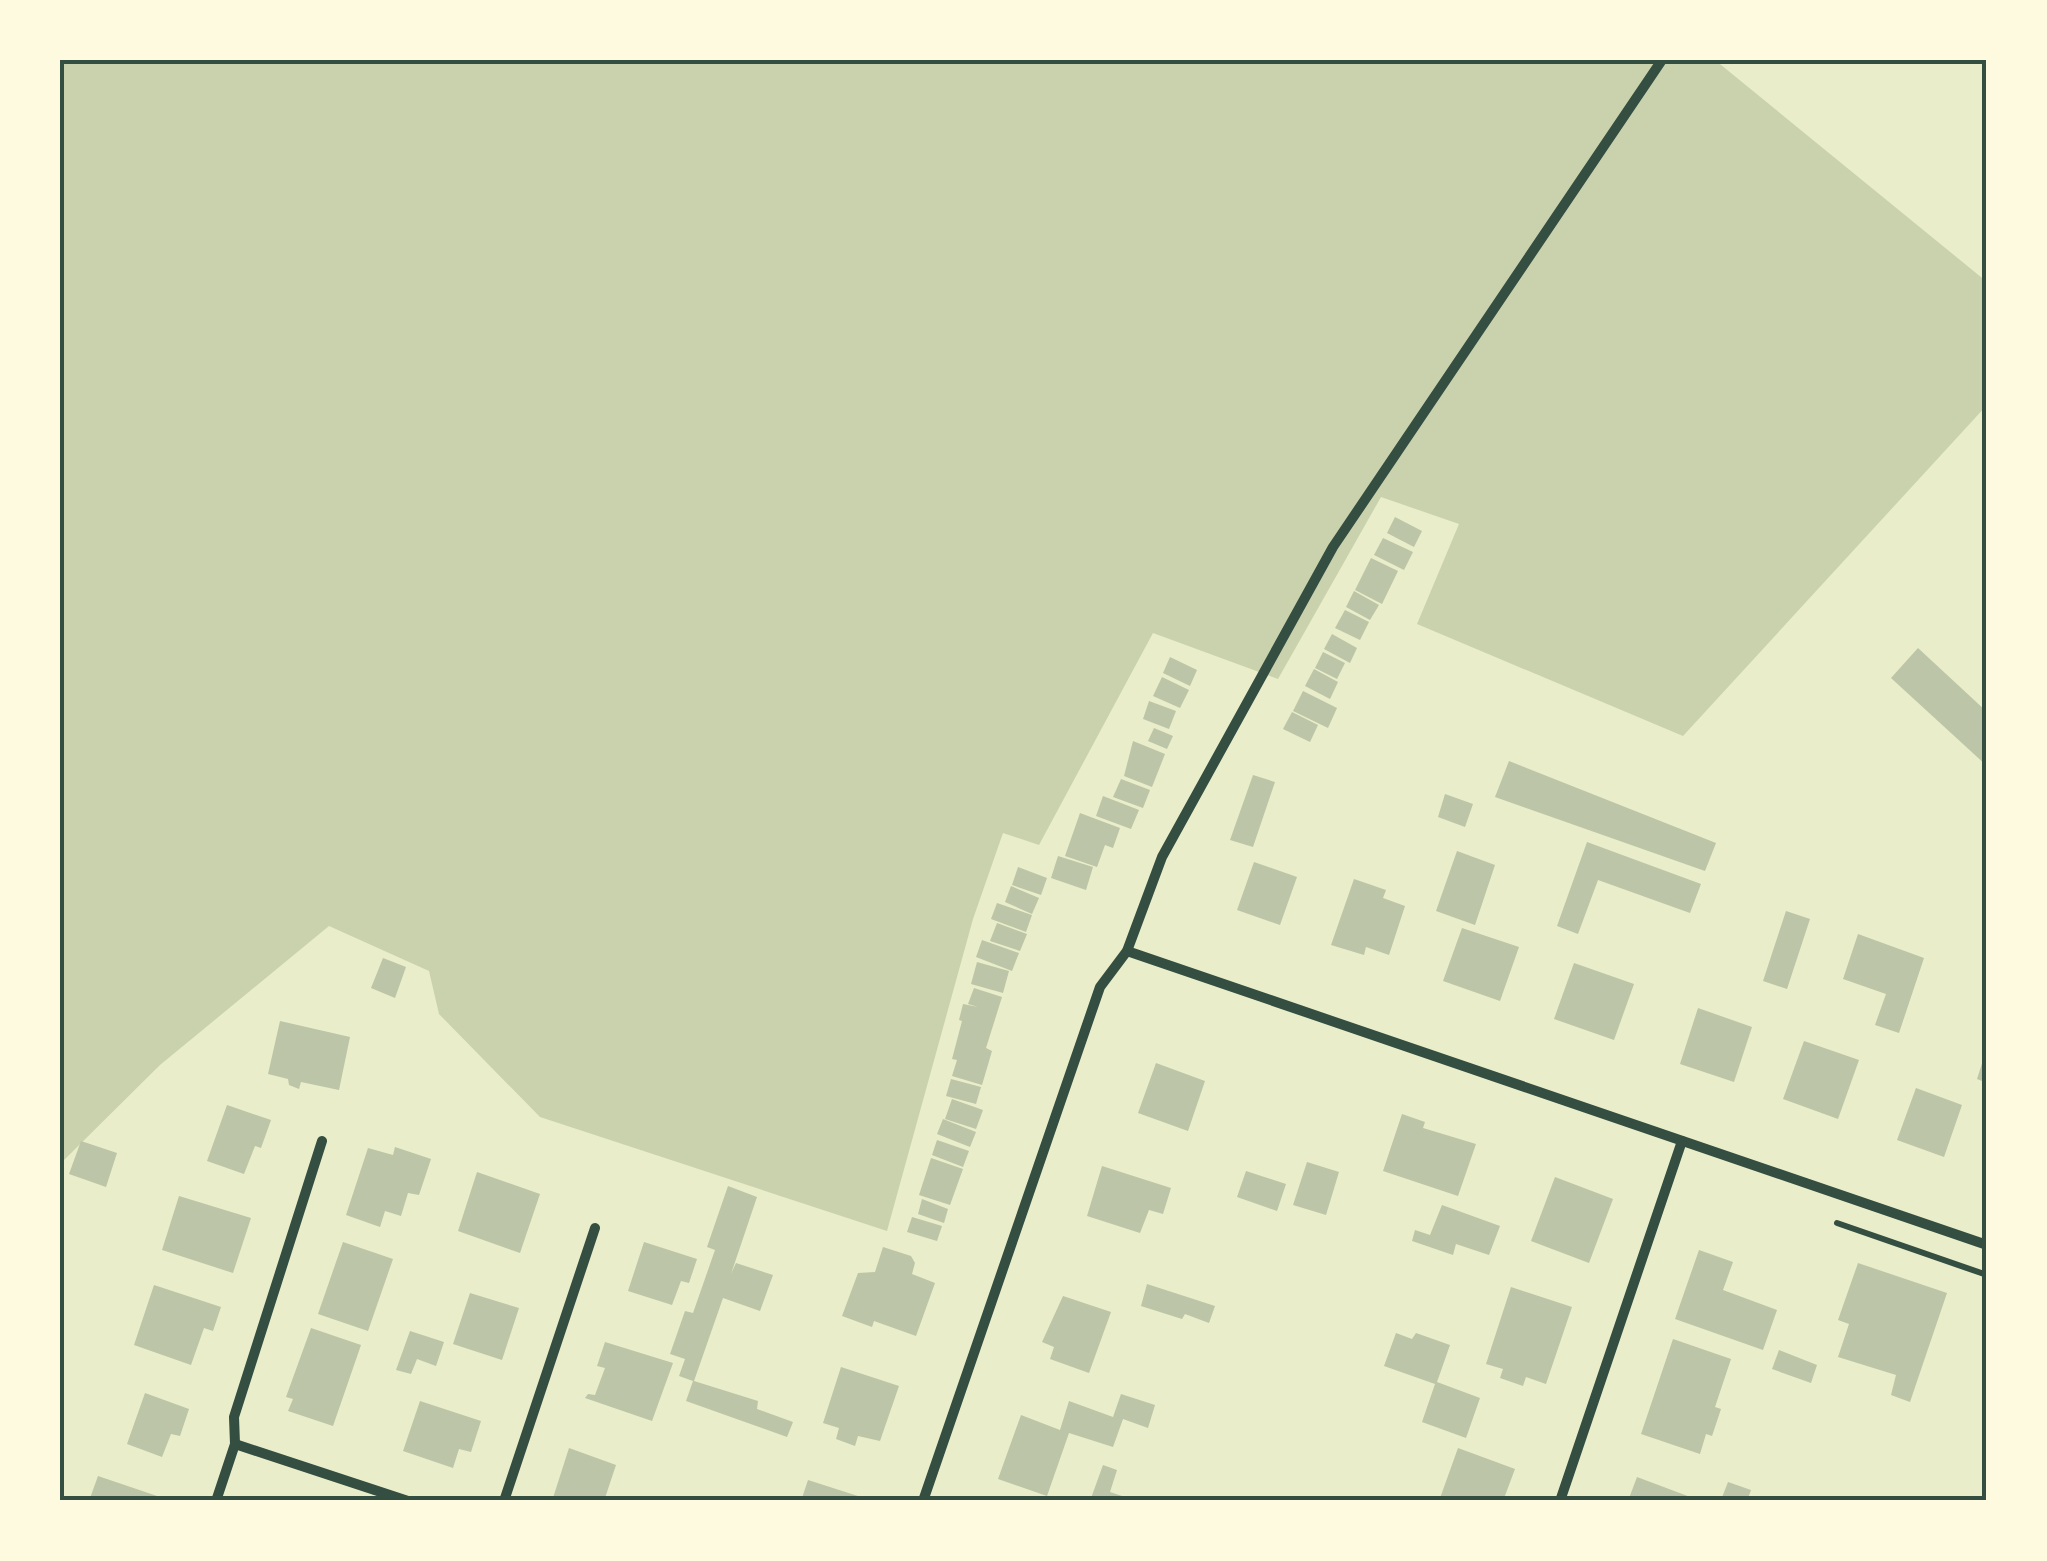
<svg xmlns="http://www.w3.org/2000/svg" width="2047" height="1561" viewBox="0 0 2047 1561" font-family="Literata,serif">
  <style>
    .green { fill: #cad2ad }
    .building { fill: #bcc5a7 }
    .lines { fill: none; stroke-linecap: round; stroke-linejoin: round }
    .path { stroke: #344e41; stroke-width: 6 }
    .minor { stroke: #344e41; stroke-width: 10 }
    .neatline { fill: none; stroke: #344e41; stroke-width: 4 }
  </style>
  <rect width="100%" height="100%" fill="#e9edc9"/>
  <!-- green -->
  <path class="green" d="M60,60H1715L1987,282V405L1683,736L1417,624L1459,524L1381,497L1278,679L1153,633L1039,845L1003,833L973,919L887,1231L540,1117L439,1014L429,971L329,926L160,1065L60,1164Z"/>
  <!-- building -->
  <g class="building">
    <path d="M1395,517L1422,531L1414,547L1387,533Z"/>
    <path d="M1383,538L1413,552L1404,570L1374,555Z"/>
    <path d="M1371,558L1398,571L1382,604L1355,590Z"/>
    <path d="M1354,591L1379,605L1370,620L1346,607Z"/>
    <path d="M1345,610L1369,622L1360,640L1335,628Z"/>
    <path d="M1332,634L1357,648L1350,663L1324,649Z"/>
    <path d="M1918,648L1987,712V766L1891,678Z"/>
    <path d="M1323,652L1345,663L1337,679L1315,668Z"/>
    <path d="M1170,657L1197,670L1190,686L1163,673Z"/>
    <path d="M1314,669L1338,682L1330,699L1305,686Z"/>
    <path d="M1162,677L1189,690L1180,708L1153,696Z"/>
    <path d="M1303,691L1337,708L1328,728L1293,711Z"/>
    <path d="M1149,701L1176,711L1169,729L1143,719Z"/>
    <path d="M1292,712L1318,725L1310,742L1283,729Z"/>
    <path d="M1154,728L1173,736L1167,749L1148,741Z"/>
    <path d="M1133,741L1165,754L1152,787L1124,776Z"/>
    <path d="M1509,761L1716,843L1705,871L1495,797Z"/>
    <path d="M1253,775L1275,782L1253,847L1230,840Z"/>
    <path d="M1121,779L1150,790L1143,808L1113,797Z"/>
    <path d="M1445,794L1473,804L1465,827L1438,817Z"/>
    <path d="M1103,796L1139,810L1131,829L1096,816Z"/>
    <path d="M1080,813L1120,828L1113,848L1105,845L1097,867L1065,856Z"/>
    <path d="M1587,842L1701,884L1690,913L1598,880L1578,934L1557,926Z"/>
    <path d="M1457,851L1495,865L1475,925L1436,911Z"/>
    <path d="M1058,856L1093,867L1086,890L1051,878Z"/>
    <path d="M1254,862L1297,877L1280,925L1237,910Z"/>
    <path d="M1018,867L1047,878L1041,895L1012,885Z"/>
    <path d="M1354,879L1386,890L1383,898L1405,906L1389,955L1366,947L1364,955L1331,945Z"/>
    <path d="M1011,886L1039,898L1032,914L1005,902Z"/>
    <path d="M997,903L1032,915L1026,932L991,919Z"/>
    <path d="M1786,911L1810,919L1787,989L1763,981Z"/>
    <path d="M997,923L1027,934L1020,951L990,941Z"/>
    <path d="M1462,928L1519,947L1500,1001L1443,981Z"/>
    <path d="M1858,934L1924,958L1899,1033L1875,1025L1886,994L1843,979Z"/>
    <path d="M982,940L1019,953L1012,971L976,957Z"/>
    <path d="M383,958L406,967L395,998L371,988Z"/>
    <path d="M977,962L1009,971L1003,993L971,984Z"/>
    <path d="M1574,963L1634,984L1614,1040L1554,1019Z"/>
    <path d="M974,988L1002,997L986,1048L992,1051L982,1085L952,1076L957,1060L952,1059L962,1021L959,1020L963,1004L978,1007L968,1004Z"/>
    <path d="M1698,1008L1752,1027L1734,1082L1680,1064Z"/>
    <path d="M280,1021L350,1037L339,1090L301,1082L299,1089L289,1085L288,1079L268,1074Z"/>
    <path d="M1804,1041L1859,1060L1838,1119L1783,1099Z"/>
    <path d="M1986,1051L1987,1052V1083L1977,1079Z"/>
    <path d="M1156,1063L1205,1081L1188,1131L1138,1113Z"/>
    <path d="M951,1079L981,1087L976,1104L946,1096Z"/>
    <path d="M1916,1088L1962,1105L1944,1157L1897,1140Z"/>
    <path d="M952,1099L983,1110L976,1129L945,1119Z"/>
    <path d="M227,1105L271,1120L261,1148L255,1146L244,1174L207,1161Z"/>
    <path d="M1402,1114L1425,1122L1423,1128L1476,1144L1458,1196L1383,1171Z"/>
    <path d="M943,1119L976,1132L970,1147L937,1134Z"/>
    <path d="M937,1140L969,1151L963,1167L932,1155Z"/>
    <path d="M81,1141L117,1153L106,1187L69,1174Z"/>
    <path d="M395,1147L431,1159L419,1195L408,1193L401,1216L385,1211L380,1227L346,1215L368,1148L393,1155Z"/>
    <path d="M931,1158L963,1169L950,1205L919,1195Z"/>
    <path d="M1307,1162L1339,1172L1326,1215L1293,1205Z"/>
    <path d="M1102,1166L1171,1188L1163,1214L1149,1210L1140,1233L1087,1216Z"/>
    <path d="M1246,1171L1286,1184L1277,1211L1237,1197Z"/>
    <path d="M477,1172L540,1194L520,1253L458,1231Z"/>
    <path d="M1555,1177L1613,1199L1589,1263L1531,1241Z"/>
    <path d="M728,1186L757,1197L731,1274L736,1263L773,1275L760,1311L723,1298L694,1381L758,1401L757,1409L793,1422L787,1437L686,1401L693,1381L679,1376L685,1359L670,1354L685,1311L693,1313L715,1250L707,1247Z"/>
    <path d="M179,1196L251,1218L233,1273L162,1250Z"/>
    <path d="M922,1199L948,1209L944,1223L918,1214Z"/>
    <path d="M1442,1205L1500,1226L1489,1255L1456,1244L1453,1255L1412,1241L1415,1230L1430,1235Z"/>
    <path d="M912,1217L942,1226L937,1241L907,1232Z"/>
    <path d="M343,1242L393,1259L368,1331L318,1314Z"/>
    <path d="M644,1242L697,1259L689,1283L681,1281L672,1305L628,1291Z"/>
    <path d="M883,1247L911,1256L915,1263L912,1274L935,1283L916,1336L874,1321L872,1327L842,1316L858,1273L875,1272Z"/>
    <path d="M1699,1250L1733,1262L1723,1290L1777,1310L1763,1350L1675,1319Z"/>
    <path d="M1858,1263L1947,1293L1910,1402L1891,1395L1896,1375L1838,1357L1849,1324L1838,1320Z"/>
    <path d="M1147,1284L1215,1306L1209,1323L1185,1314L1182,1319L1141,1306Z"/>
    <path d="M154,1285L221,1307L213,1331L204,1328L191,1365L134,1345Z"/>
    <path d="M1511,1287L1572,1307L1546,1384L1526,1377L1523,1386L1500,1378L1503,1369L1486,1364Z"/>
    <path d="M470,1293L519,1308L502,1360L453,1344Z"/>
    <path d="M1063,1296L1111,1312L1089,1373L1050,1359L1054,1347L1042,1342Z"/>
    <path d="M311,1328L361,1345L333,1426L288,1411L293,1399L286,1397Z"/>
    <path d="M410,1331L444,1342L436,1366L417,1359L411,1374L396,1370Z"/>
    <path d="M1396,1333L1412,1339L1416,1333L1450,1345L1437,1382L1480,1398L1466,1438L1422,1422L1435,1384L1384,1366Z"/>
    <path d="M1673,1339L1731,1359L1715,1407L1721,1409L1712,1436L1706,1434L1700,1454L1641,1434Z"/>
    <path d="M605,1342L673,1363L652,1421L585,1398L588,1394L595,1395L605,1368L597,1366Z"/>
    <path d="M1779,1350L1817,1365L1811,1383L1772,1369Z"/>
    <path d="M841,1367L899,1386L880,1441L858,1436L855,1446L836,1439L839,1428L823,1423Z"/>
    <path d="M145,1393L189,1409L180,1436L171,1434L162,1457L127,1444Z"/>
    <path d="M1121,1394L1155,1405L1148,1428L1123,1419L1113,1447L1069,1433L1047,1496L998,1479L1021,1415L1060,1430L1069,1401L1113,1417Z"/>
    <path d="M420,1401L481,1421L471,1452L459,1449L453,1468L403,1451Z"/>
    <path d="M569,1448L616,1465L604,1501H552Z"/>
    <path d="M1458,1448L1515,1469L1503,1501H1439Z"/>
    <path d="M1103,1465L1117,1470L1110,1492L1137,1501H1090Z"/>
    <path d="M98,1476L160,1497L159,1501H89Z"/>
    <path d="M1637,1477L1693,1498L1692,1501H1628Z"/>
    <path d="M808,1480L861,1497L860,1501H801Z"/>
    <path d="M1728,1482L1751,1490L1747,1501L1721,1500Z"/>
  </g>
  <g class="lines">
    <!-- path -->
    <path class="path" d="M1837,1223L1987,1275"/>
    <!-- minor -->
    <g class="minor">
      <path d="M1127,951L1987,1245"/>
      <path d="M235,1444L408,1501"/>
      <path d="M216,1501L235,1444L234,1417L322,1141"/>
      <path d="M504,1501L595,1228"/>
      <path d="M923,1501L1100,987L1127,951L1162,857L1333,547L1662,60"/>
      <path d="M1560,1501L1682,1141"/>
    </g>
  </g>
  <!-- border -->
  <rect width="2047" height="1561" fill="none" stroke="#fefae0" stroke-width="125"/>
  <rect x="62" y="62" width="1922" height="1436" class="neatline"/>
</svg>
